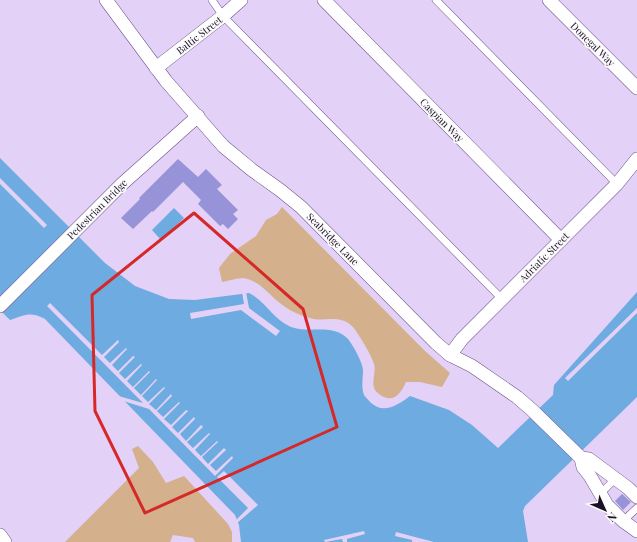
<svg xmlns="http://www.w3.org/2000/svg" width="637" height="542" viewBox="0 0 637 542" font-family="'Playfair Display',serif">
  <style>
    .green { fill: #d4b08c }
    .water { fill: #6dabe0 }
    .pier { fill: #e3d1f7 }
    .building { fill: #9793d8 }
    .lines { fill: none; stroke-linecap: round; stroke-linejoin: round }
    .lane-casing { stroke: #6d5189; stroke-width: 8 }
    .street-casing { stroke: #6d5189; stroke-width: 14 }
    .lane { stroke: #fff; stroke-width: 7 }
    .street { stroke: #fff; stroke-width: 13 }
    .marked { fill: none; stroke: #d62828; stroke-width: 3; stroke-linejoin: round }
    .labels { text-anchor: middle; stroke-width: 3.5; stroke-linejoin: round; paint-order: stroke }
    .street-label { font-size: 10px; fill: #1c1027; stroke: #fbfbfb }
  </style>
  <rect width="100%" height="100%" fill="#e3d1f7"/>
  <!-- green -->
  <g class="green">
    <path d="M282,207L425,351L450,373L442,387L420,382H406C401,393 393,405 379,394C368,386 377,375 374,364C372,356 358,333 353,327C339,313 323,323 310,318C297,315 285,308 275,299C265,290 257,280 243,278C237,278 228,281 222,282L219,268L230,254L256,236L266,220L277,214Z"/>
    <path d="M138,446L153,462L166,483L184,476L228,524L232,532V542H195L193,538L173,535L170,542H65L139,468L132,449Z"/>
  </g>
  <!-- water -->
  <g class="water">
    <path d="M0,158L105,263L135,286L169,299L195,300L249,293C265,301 273,319 291,327C310,334 331,323 347,338C352,343 363,363 363,370C363,379 361,386 364,395C365,397 368,399 370,402C383,415 398,405 410,396L449,410L472,425L498,448L553,395L554,385L637,292V397L525,506L523,511L528,542H241L239,525L235,515L45,319C31,311 24,315 10,320L0,310Z"/>
    <path d="M174,208L184,218L161,240L152,230Z"/>
  </g>
  <!-- pier -->
  <g class="pier">
    <path d="M0,178L47,225L44,228L0,184Z"/>
    <path d="M242,292H246L249,308L280,331L276,336L241,310L191,319L190,313L244,304Z"/>
    <path d="M50,303L102,355L118,340L119,342L104,357L110,363L126,348L127,349L112,365L118,371L133,356L135,357L119,373L125,379L141,364L142,365L127,381L133,387L149,371L150,372L134,388L141,395L156,379L157,380L142,396L148,402L164,387L165,388L149,404L156,410L171,394L172,396L157,411L163,417L179,402L180,403L164,419L171,425L186,410L188,411L172,427L178,433L194,417L195,419L180,434L186,441L201,425L203,427L187,442L193,448L209,433L210,434L195,450L201,456L217,441L218,442L202,457L208,464L224,448L226,450L210,465L216,471L232,456L233,458L215,476L149,409L120,400L115,395L143,403L47,306Z"/>
    <path d="M637,308V313L568,381L565,378Z"/>
    <path d="M224,471L258,505L236,524L235,521L248,508L217,477Z"/>
    <path d="M364,531L365,534L347,539V542H343L342,539L325,542L324,540Z"/>
    <path d="M396,532L434,542H412V540L395,536Z"/>
  </g>
  <!-- building -->
  <g class="building">
    <path d="M178,159L198,177L206,169L222,185L217,189L238,210L233,214L238,219L228,229L223,224L220,226L198,204L201,200L183,182L153,212L152,211L133,229L121,218L140,199L139,198Z"/>
    <path d="M622,494L631,502L623,510L615,501Z"/>
  </g>
  <g class="lines">
    <!-- lane casing -->
    <g class="lane-casing">
      <g id="lane">
        <path d="M212,0L223,16L502,299"/>
        <path d="M436,0L617,184"/>
        <path d="M600,494L615,479"/>
        <path d="M623,521L637,508"/>
      </g>
    </g>
    <!-- street casing -->
    <g class="street-casing">
      <g id="street">
        <path d="M106,0L166,81L223,146L252,170L280,190L301,207L436,343L450,355L472,366L517,397L532,410L581,458L583,467L590,476L607,505L623,521L637,531"/>
        <path d="M324,0L561,240"/>
        <path d="M549,0L637,88"/>
        <path d="M156,68L223,16L241,0"/>
        <path d="M0,306L122,184L198,116"/>
        <path d="M450,355L462,339L617,184L637,159"/>
        <path d="M581,458L589,459L628,488L637,497"/>
        <path d="M0,535L5,542"/>
      </g>
    </g>
    <!-- lane -->
    <use href="#lane" class="lane"/>
    <!-- street -->
    <use href="#street" class="street"/>
  </g>
  <!-- marked area -->
  <path class="marked" d="M194,213L303,309L337,427L145,513L95,411L92,295Z"/>
  <g class="labels">
    <!-- street labels -->
    <g class="street-label">
      <text transform="translate(199 35) rotate(-38)" y="4">Baltic Street</text>
      <text transform="translate(593 44) rotate(45)" y="4">Donegal Way</text>
      <text transform="translate(442 120) rotate(45)" y="4">Caspian Way</text>
      <text transform="translate(97 209) rotate(-45)" y="4">Pedestrian Bridge</text>
      <text transform="translate(333 239) rotate(45)" y="4">Seabridge Lane</text>
      <text transform="translate(544 257) rotate(-45)" y="4">Adriatic Street</text>
    </g>
  </g>
  <!-- north arrow -->
  <g transform="translate(605 510) rotate(135)" stroke="#fbfbfb" stroke-width="3" paint-order="stroke">
  <path d="M0-3L7 15L0 10L-7 15Z" fill="#1c1027"/>
  <text y="-6" font-size="11" font-weight="bold" text-anchor="middle" fill="#1c1027">N</text>
  </g>
</svg>
